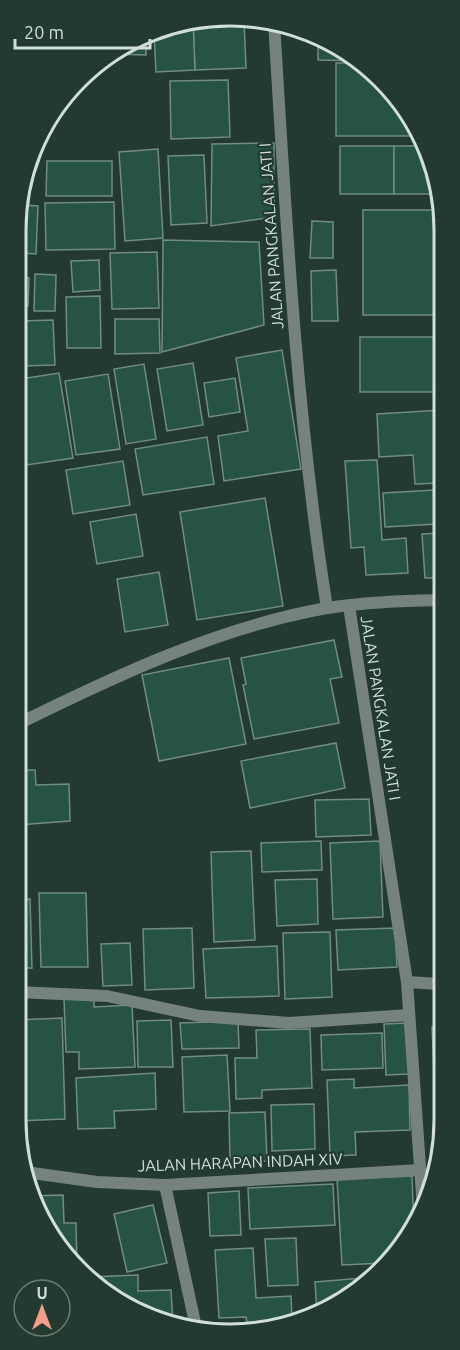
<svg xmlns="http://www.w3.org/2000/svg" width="460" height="1350" viewBox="0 0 460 1350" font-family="Ubuntu,sans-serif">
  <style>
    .building { fill: #265343; stroke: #728c81; stroke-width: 1.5 }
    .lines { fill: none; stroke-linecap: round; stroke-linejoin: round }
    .minor { stroke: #76827d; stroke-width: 12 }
    .labels { text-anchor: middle; stroke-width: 4.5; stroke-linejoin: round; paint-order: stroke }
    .street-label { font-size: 16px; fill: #d1dfd9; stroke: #233a31 }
    .rim { fill: none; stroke: #d1dfd9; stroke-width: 3 }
  </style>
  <rect width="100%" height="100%" fill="#233a31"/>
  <!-- building -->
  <g class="building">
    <path d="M215,18L244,20L246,68L195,70L193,20Z"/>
    <path d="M193,20L195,70L156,72L154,33Z"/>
    <path d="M146,36V55L111,54L122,44Z"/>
    <path d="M318,36L338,44L359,61L318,60Z"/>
    <path d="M336,63H361L391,88L423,136H336Z"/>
    <path d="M228,80L230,137L171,139L170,81Z"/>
    <path d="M274,143V217L211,226L212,144Z"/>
    <rect x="340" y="146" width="54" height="48"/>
    <path d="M394,146H426L441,194H394Z"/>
    <path d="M158,149L163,238L125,241L119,152Z"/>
    <path d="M204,155L207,223L171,225L168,156Z"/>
    <path d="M47,161H112V196H46Z"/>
    <path d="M114,202L115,249L46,250L45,203Z"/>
    <path d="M22,205L38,206L36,254L22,253Z"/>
    <path d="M363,210H443L442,315H363Z"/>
    <path d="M312,221L333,222V258H310Z"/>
    <path d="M163,240L259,242L264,325L162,352Z"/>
    <path d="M157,252L159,308L112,309L110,253Z"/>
    <path d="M99,260L100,290L73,292L71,261Z"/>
    <path d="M336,270L338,321H312L311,271Z"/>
    <path d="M35,274L56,275L55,311H34Z"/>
    <path d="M21,278H29L28,306H21Z"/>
    <path d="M100,296L101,348H67L66,297Z"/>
    <path d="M115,319H159L160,353L115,354Z"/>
    <path d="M53,320L55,365L21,366V321Z"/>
    <rect x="360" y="337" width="77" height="55"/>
    <path d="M282,350L301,469L224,481L218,436L248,431L236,358Z"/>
    <path d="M193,363L203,425L167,431L157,369Z"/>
    <path d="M144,364L156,439L126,444L114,369Z"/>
    <path d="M59,373L73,458L20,466L21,379Z"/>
    <path d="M108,374L120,449L76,455L65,381Z"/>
    <path d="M235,378L240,412L209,417L204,383Z"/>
    <path d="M442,410L441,500L440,483L415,484L413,455L379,457L377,414Z"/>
    <path d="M207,437L214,484L143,495L135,449Z"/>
    <path d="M377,460L382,540L406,538L408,573L366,575L364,547L351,548L345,461Z"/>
    <path d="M123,461L130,505L73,514L66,470Z"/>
    <path d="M435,490L437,524L385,527L383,493Z"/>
    <path d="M265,498L283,606L197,620L180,512Z"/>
    <path d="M136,514L143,556L97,564L90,522Z"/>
    <path d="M441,533V578H425L422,534Z"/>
    <path d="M159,572L168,625L125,632L117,579Z"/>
    <path d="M334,640L342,677L330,679L339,723L254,739L243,685L246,684L241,658Z"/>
    <path d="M229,658L246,744L159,761L142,675Z"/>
    <path d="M336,743L345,788L250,808L241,761Z"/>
    <path d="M18,770H35L36,785L69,784L70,821L17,825Z"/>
    <path d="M369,799L371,835L316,837L315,800Z"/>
    <path d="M321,841L322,870L262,872L261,843Z"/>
    <path d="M380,841L383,917L333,919L330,843Z"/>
    <path d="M251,851L255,940L214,942L211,852Z"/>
    <path d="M317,879L318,924L277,926L275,880Z"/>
    <path d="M39,893H86L88,967H41Z"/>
    <path d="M30,899L32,968H16L17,900Z"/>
    <path d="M192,928L194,988L145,990L143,929Z"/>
    <path d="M395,928L397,967L338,970L336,930Z"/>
    <path d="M330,932L332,997L285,999L283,933Z"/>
    <path d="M130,943L132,985L103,986L101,944Z"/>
    <path d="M277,946L279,996L206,998L203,949Z"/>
    <path d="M94,997V1007L132,1005L135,1067L79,1069V1052H66L64,999Z"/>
    <path d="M62,1018L65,1119L15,1121L16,1020Z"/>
    <path d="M171,1020L173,1067H138L137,1021Z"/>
    <path d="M238,1021L239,1048L182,1049L180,1023Z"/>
    <path d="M407,1023L409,1074L386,1075L384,1024Z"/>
    <path d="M432,1027H439L438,1117H436Z"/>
    <path d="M310,1029L312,1088L262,1090V1098L236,1099L235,1058H257L256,1030Z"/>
    <path d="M382,1033L383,1068L322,1070L321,1035Z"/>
    <path d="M227,1055L230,1111L184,1112L182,1057Z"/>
    <path d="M155,1073L156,1109L114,1111L115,1128L78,1129L76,1078Z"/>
    <path d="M354,1079V1088L409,1085L410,1130L355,1132L356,1155L330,1156L327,1080Z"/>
    <path d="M314,1104L315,1149L272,1151L271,1105Z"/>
    <path d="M265,1112L267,1161L230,1163L229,1113Z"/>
    <path d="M412,1176L414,1227L409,1240L385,1263L342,1265L337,1179Z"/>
    <path d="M333,1184L335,1225L250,1229L248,1188Z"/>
    <path d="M239,1191L241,1235L210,1236L208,1193Z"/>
    <path d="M63,1195L64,1223H76L77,1268L69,1262L30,1196Z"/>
    <path d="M153,1205L167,1263L127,1272L114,1214Z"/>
    <path d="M296,1238L298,1285L268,1286L265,1239Z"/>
    <path d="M253,1248L256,1298L291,1296L292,1320L247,1323L246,1317L219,1318L215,1250Z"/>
    <path d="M138,1275V1291L171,1290L173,1324L135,1313L89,1277Z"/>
    <path d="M363,1278V1285L350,1299L317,1313L315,1282Z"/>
  </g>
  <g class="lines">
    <!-- minor -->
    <g class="minor">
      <path d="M274,22C286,218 296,414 327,608"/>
      <path d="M349,606L407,982L423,1209"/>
      <path d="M18,724C115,676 219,627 327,608C364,602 403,601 441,600"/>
      <path d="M407,982L439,984"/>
      <path d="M16,992L107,996L200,1016L289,1023L409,1015"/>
      <path d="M25,1172L97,1182L165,1185L420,1170"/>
      <path d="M165,1185L197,1332"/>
    </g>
  </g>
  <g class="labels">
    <!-- street labels -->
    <g class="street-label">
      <text transform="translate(271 236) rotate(-94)" y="6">JALAN PANGKALAN JATI I</text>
      <text transform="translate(381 708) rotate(81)" y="6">JALAN PANGKALAN JATI I</text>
      <text transform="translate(240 1162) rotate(-2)" y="6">JALAN HARAPAN INDAH XIV</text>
    </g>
  </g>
  <!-- crop -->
  <path d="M0 0H460V1350H0ZM230 26H230A204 204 0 0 1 434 230V1120A204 204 0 0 1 230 1324H230A204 204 0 0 1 26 1120V230A204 204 0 0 1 230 26Z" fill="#233a31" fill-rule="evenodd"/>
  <path class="rim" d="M230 26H230A204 204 0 0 1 434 230V1120A204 204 0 0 1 230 1324H230A204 204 0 0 1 26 1120V230A204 204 0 0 1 230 26Z"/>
  <!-- north arrow -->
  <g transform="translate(42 1308)"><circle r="28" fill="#233a31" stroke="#697c74" stroke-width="1.5"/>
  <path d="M0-4.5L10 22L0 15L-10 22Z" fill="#f49e8a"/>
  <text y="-9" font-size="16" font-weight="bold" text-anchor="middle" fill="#d1dfd9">U</text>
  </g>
  <!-- scale -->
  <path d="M15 39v9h135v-9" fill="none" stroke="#d1dfd9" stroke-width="3"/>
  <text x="24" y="39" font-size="18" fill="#d1dfd9" stroke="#233a31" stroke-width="4.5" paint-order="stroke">20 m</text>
</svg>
